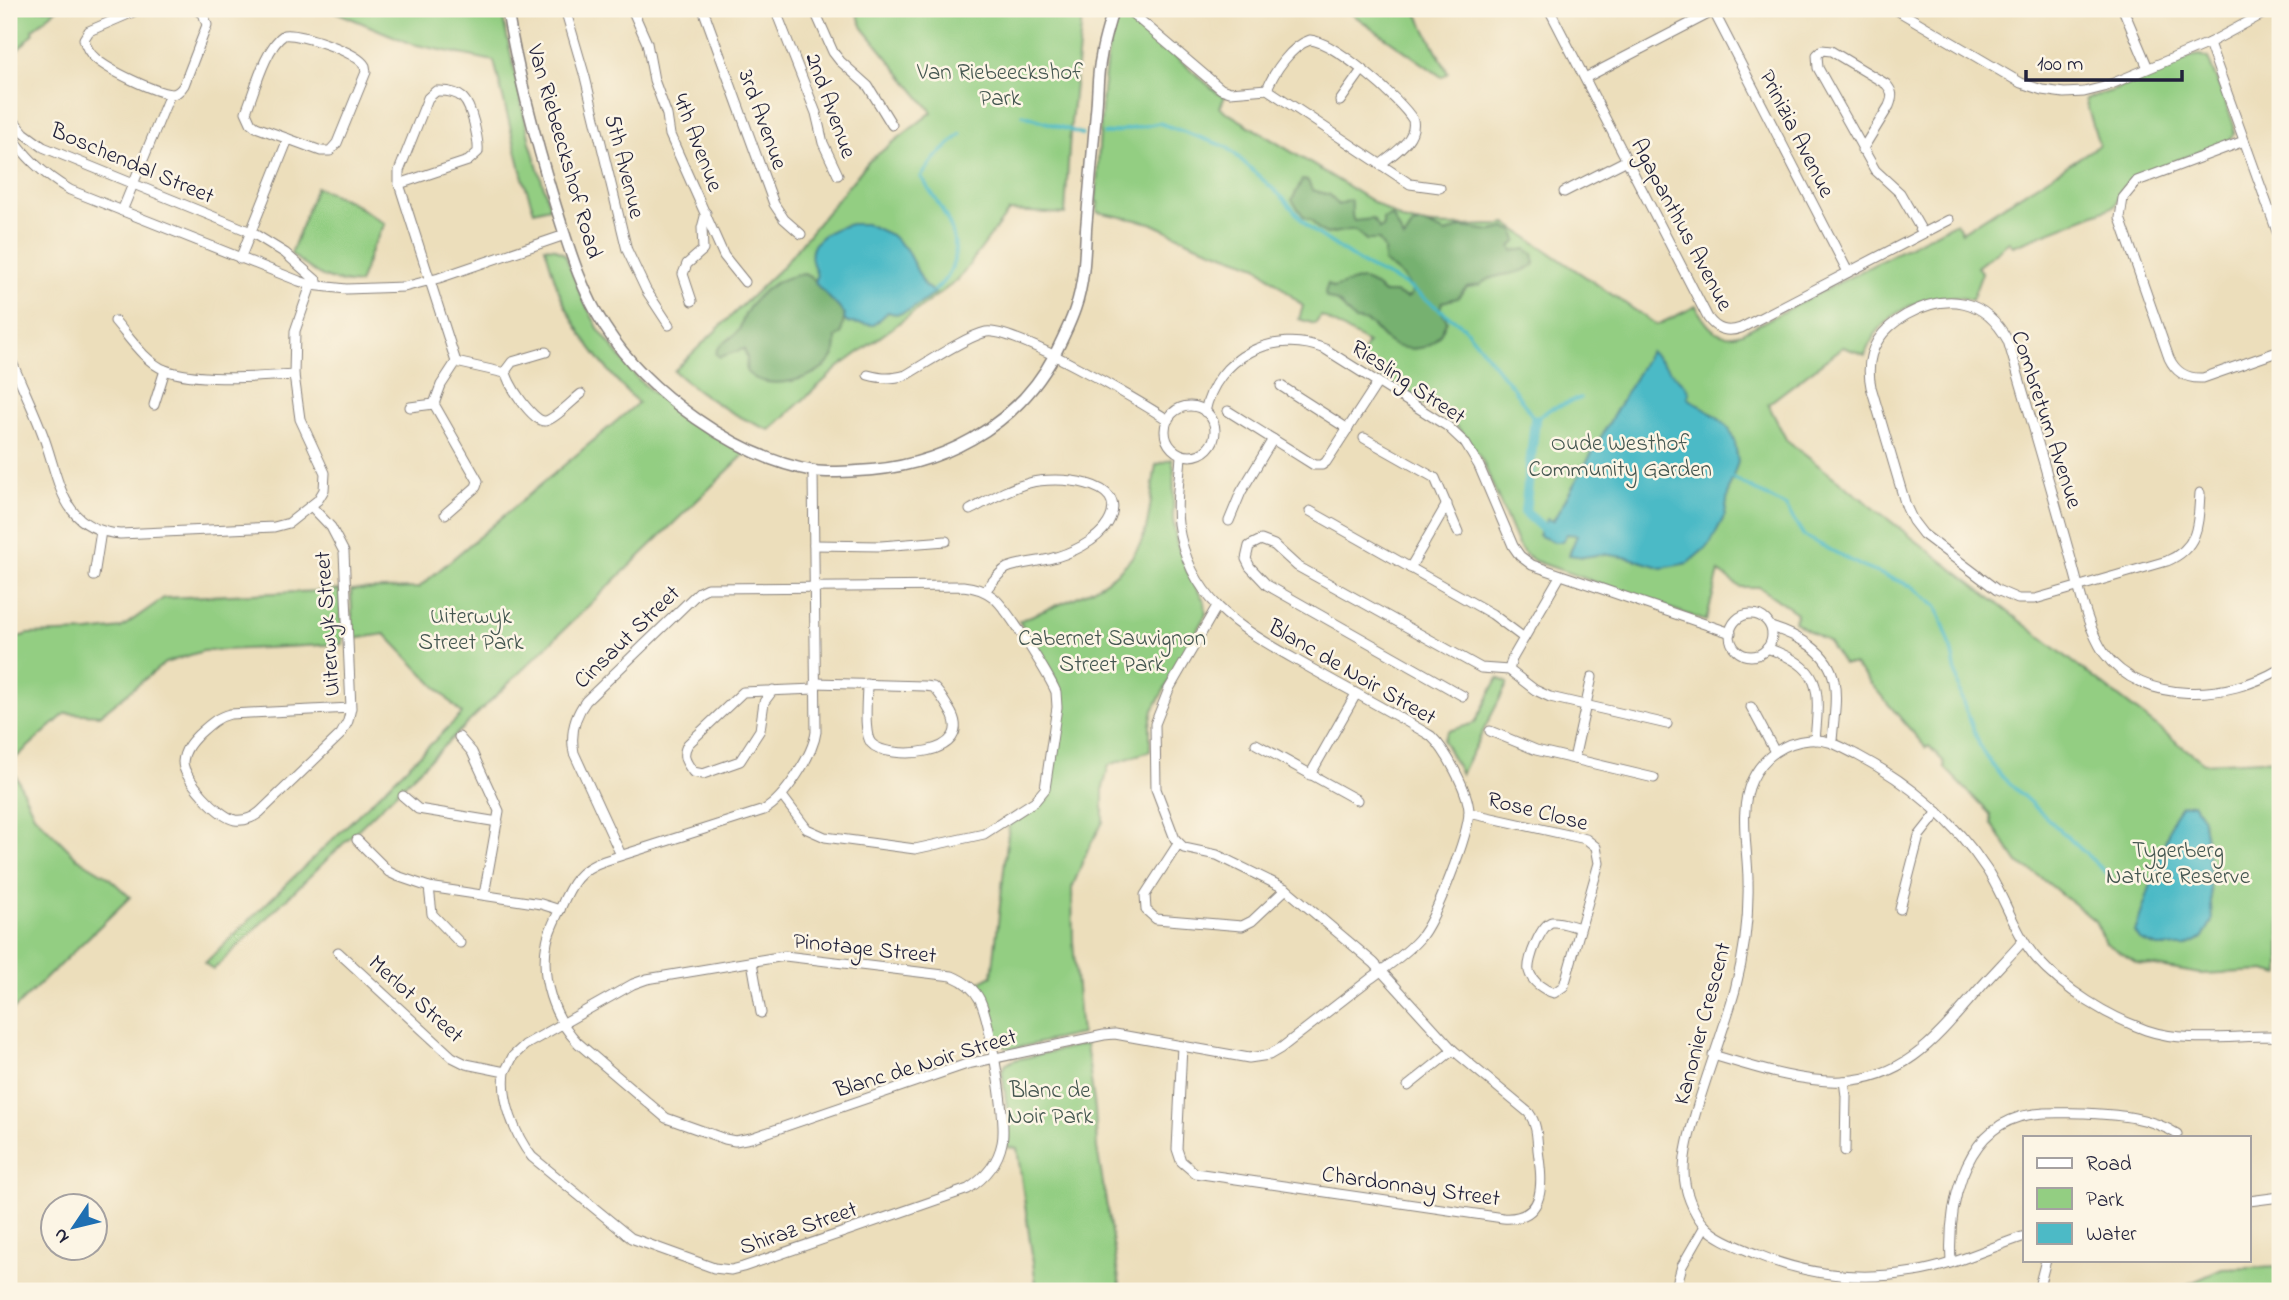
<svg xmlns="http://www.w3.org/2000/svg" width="2289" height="1300" viewBox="0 0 2289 1300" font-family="'Indie Flower',sans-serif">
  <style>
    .green { fill: #93ce82; stroke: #5a785e; stroke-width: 2 }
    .forest { fill: #76b170; stroke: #4c6a56; stroke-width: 2 }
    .water { fill: #4cbac6; stroke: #376e80; stroke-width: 2 }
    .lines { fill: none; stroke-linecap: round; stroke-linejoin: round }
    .stream { stroke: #4cbac6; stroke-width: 3.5 }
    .canal { stroke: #4cbac6; stroke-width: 10 }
    .minor-casing { stroke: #87807b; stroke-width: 11 }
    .tertiary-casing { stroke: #87807b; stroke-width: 13 }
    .minor { stroke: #fff; stroke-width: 9 }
    .tertiary { stroke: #fff; stroke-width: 10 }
    .labels { text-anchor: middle; stroke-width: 5; stroke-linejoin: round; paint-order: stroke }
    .park-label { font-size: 23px; fill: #445650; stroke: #fcf5e5 }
    .street-label { font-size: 23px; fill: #22223b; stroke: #fcf5e5 }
  </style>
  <rect width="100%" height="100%" fill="#fcf5e5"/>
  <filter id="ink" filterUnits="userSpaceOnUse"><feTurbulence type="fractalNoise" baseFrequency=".0143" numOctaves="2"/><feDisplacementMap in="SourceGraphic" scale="14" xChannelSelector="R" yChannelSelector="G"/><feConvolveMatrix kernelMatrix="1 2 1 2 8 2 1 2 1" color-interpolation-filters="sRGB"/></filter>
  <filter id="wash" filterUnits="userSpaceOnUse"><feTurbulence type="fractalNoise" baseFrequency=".00686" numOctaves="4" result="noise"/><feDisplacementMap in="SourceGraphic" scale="28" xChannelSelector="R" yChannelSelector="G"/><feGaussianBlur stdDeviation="1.57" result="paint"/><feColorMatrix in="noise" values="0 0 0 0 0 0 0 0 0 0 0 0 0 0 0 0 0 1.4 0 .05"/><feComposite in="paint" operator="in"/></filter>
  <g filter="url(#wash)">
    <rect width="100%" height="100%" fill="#ecdebb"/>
    <!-- green -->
    <g class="green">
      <path d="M9,9H57L32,30L34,33L9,59Z"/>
      <path d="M329,9H501L530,142L550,207L534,211L523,178L494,61L412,44Z"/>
      <path d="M855,9H1083L1070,132L1065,214L1009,211L958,280L839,367L770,430C735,417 702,396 674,371L782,267L868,162L932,112L863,28Z"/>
      <path d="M1345,9H1415L1448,73L1442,77Z"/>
      <path d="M1127,18L1134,21L1219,94L1225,96L1220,108L1403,220C1433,229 1470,225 1501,225L1506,223L1657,325L1696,306C1706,326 1717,341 1742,333L1956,222L1962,232L2099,145L2085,99L2112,91L2194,56L2201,55L2208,58L2234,125V133L2228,141L2134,177L2123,187L2115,206L2013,246L2009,242L1977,267L1982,273L1972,300C1929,288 1880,312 1865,355L1843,347L1768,404L1787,441L2204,763L2280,759V975L2264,971L2201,974L2137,963L2106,943L2095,921L2039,876L2018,863L1992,824L1990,814L1945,768L1944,762L1929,746L1926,748L1854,664H1843L1828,642L1794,622L1797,613L1759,587H1740L1719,572L1706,621L1535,561L1524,553L1518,545L1483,462L1467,437L1452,423L1357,362L1368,343L1321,316L1315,324L1299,319L1303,306L1257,266L1193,243L1151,223L1097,212L1098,202H1096C1098,172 1102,40 1117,22C1121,18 1122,19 1127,18Z"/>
      <path d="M316,187L351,202L385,224L372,248L359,284C327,282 315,274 291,254Z"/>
      <path d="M545,247L555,248L565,255L581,295L599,330L638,379L680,416L746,453L213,970L205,963L462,714L385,634L353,639L351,590L418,588L638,403C607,372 578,336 560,294C554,279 550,263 545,247Z"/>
      <path d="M1172,459L1174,469L1173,519L1177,544L1190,578L1205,602L1206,614L1153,710L1150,725V751L1109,765L1103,788V822L1087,851L1072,888L1073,941L1081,1034L1011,1049C991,1046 993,1021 988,1005C985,997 981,991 976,984L992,976L1009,825L1043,802L1051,790L1063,707C1062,678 1034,645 1019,621C1066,600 1130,585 1146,529C1151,509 1152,486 1156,465Z"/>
      <path d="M340,590L343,644L203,651L165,663L100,715L66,713L10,763L34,815L77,858L107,876L130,897L13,1010L9,1006V640L28,634L89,632L121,628L164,598Z"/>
      <path d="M1498,678L1508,683L1461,774L1443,740L1448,731L1475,723Z"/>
      <path d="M1086,1044L1095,1109L1097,1148L1121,1291H1037L1017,1148L1007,1147L1009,1122L1002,1071L1006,1064L1014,1060Z"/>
      <path d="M2280,1267V1291H2173L2222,1269Z"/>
    </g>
    <!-- forest -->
    <g class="forest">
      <path d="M1302,180L1308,181L1312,190L1330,195L1338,205L1350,200C1354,207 1350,217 1354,221L1373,219L1380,229L1383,227V219L1392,215L1404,239L1413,225L1423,223L1446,233L1461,227L1492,231L1505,228L1514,231L1517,241L1511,247L1513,251L1526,249L1533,254L1535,264C1519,278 1493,271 1480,285L1467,287L1457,298L1442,302L1440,309L1447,320C1444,327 1439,338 1432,343C1422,351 1401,350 1390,343C1375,333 1375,320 1354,320L1339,303L1326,297L1325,292L1328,284L1333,288C1359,281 1360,272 1384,293H1395L1407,298L1411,295L1412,290L1403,277L1384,262V249L1379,240H1366L1356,231L1350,230L1327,234L1319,230L1311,220L1304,217L1292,200Z"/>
      <path d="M804,274L816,280V283C827,292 834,304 845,314L841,334L836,338C836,343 836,350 834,355C821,380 764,394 746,371L747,358L744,349L720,357L716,354C719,341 731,341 738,331C742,326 743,317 747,311C760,290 780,277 804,274Z"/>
    </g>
    <!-- water -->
    <g class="water">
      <path d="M851,224H867L891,235L906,249L925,286L935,293C922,302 904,319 888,312L874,325L848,323L844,318L845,314L815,283C819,272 814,270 812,261C807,238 834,228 851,224Z"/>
      <path d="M1650,351L1685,385L1689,391L1688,398L1717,417L1729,428L1735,443L1738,462L1729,488L1725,515L1710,544L1688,563L1662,568L1630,558L1602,554L1584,557L1569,555L1577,535L1567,534L1562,542H1554L1538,535L1547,519L1553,521Z"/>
      <path d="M2193,803L2202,817L2208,850L2212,921L2203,938L2185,947H2157L2140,940L2135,932L2173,818L2181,806Z"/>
    </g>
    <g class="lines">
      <!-- stream -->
      <g class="stream">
        <path d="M1023,115L1082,134"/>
        <path d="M1104,134L1159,123L1227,147L1284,199L1309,228L1364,265L1406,285L1464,327L1513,388L1535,420L1550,409L1581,398"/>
        <path d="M934,291C977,254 945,213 921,177L934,159L961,134"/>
        <path d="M1733,478L1786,507L1804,536L1865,568L1912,586L1937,607L1950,644L1961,697L1981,749L1999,774L2111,877"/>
      </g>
      <!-- canal -->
      <path class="canal" d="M1535,420L1525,512L1542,527"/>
    </g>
  </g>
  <g filter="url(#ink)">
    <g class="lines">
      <!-- minor casing -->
      <g class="minor-casing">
        <g id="minor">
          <path d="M140,9L89,31L84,39C86,47 89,53 95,58C108,70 154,92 171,94C177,94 181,90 184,85L207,25L203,13L194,9"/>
          <path d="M565,9L585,77L627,250L646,290L669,325"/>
          <path d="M632,9L647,43L654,80L667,115L670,135L724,256L745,282"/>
          <path d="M703,9L774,204L784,219L801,234"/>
          <path d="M775,9L816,113L823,143L838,175"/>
          <path d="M814,9L833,52L840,61L868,86L892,125"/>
          <path d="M1127,9L1221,89L1230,92L1267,89L1410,184L1440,188"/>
          <path d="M1549,9L1708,318C1717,330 1727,333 1741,328L1949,220"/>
          <path d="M1895,9L2021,83L2042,90L2064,93L2084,92L2104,87L2209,43L2272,9"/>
          <path d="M2123,9L2148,68"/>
          <path d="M1714,12L1848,272"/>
          <path d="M284,35C300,33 358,52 365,66L366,72L337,143L330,151H321L256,127L251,123L246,112C254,92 266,46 284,35Z"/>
          <path d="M2209,43L2280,240"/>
          <path d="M1585,78L1716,10"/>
          <path d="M1267,89C1274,72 1291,46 1310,40C1333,41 1401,99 1413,120C1417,140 1394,153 1380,165"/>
          <path d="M436,91C463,90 468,100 474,123C476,133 479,142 478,152L468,161L399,184V171L428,98Z"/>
          <path d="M1340,101L1362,70"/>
          <path d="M9,115L24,133L43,147L251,232L285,253L317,281"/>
          <path d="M9,131C24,157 44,175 70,190L299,281L311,285L346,289L404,287L439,278L565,235"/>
          <path d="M2244,141L2137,181L2123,198L2120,218L2169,358C2176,373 2187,379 2203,378L2280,351"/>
          <path d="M1862,150L1889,106C1893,96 1893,92 1886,84L1831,51L1822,50L1817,55L1818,68L1875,170L1900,193L1923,233"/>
          <path d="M399,184L456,362"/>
          <path d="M1564,192L1627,160"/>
          <path d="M122,211L170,94"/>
          <path d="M240,259L288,139"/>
          <path d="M692,301L683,274L687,264L703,250L702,228L706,213"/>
          <path d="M115,321C129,337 145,362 165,370C198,382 258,377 294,375"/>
          <path d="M546,352L512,362L506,370C505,381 533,422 545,421C554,420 573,400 581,394"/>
          <path d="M9,355C20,382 33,408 43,435C60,480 60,529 120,534L274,527L289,523L318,500L324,490L325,473L300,419L294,375L295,331L313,279"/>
          <path d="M456,362L505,373"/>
          <path d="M868,375C883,379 892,379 906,375C925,364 967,336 986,332C1013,327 1140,401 1168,420"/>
          <path d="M1281,386L1348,429"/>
          <path d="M154,405L165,370"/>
          <circle cx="1190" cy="431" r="25"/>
          <path d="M410,407L434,404"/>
          <path d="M1228,411L1314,465H1322L1326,462L1378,382"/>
          <path d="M1205,412C1216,357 1274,328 1325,349L1447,426L1465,443L1479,466L1513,546L1520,556L1532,565L1731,633"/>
          <path d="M1364,438L1435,478L1458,532"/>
          <path d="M813,471L816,732C813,755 784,799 764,810L604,861C579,869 571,884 561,907C556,918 549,930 547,942C540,978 553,1017 578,1043L666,1118L725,1139L735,1141L751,1138L967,1064L1104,1035L1115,1034L1249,1058L1269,1055L1281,1048C1311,1025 1340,1002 1370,979C1386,967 1405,955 1419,939C1435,921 1469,834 1469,811C1468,791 1446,750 1431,736C1390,711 1347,689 1305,665C1242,629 1190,603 1178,524C1175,501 1180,478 1181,455"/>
          <path d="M2200,493C2198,523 2200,547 2167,561L2035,599H2018L1997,590L1923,534L1913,521L1906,506L1871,387C1864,354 1878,331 1906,315C1947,292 1985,298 2008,341C2029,411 2049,481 2069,552C2078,583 2086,626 2104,653C2143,706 2229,700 2280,669"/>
          <path d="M311,506L331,527L344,552L351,708L348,721L341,734L260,812C253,818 245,821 235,820C219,817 183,778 183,762C184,750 191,742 199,734C209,725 217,717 230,714L351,708"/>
          <path d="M970,510C989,500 1009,488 1029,483C1053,476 1133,479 1108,523C1097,542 1069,554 1049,559C1036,562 1020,563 1007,568C999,572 991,584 985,591"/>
          <path d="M1310,511L1492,614L1524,638"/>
          <path d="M445,514L476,487L478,481L434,404L441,385L456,362"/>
          <path d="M1229,521L1241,492L1273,439"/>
          <path d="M814,545L881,546L946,541"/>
          <path d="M1410,568L1447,504"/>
          <path d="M94,576L101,531"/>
          <circle cx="1751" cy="635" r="21"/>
          <path d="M1771,627C1797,635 1829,651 1834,681C1838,700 1833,722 1832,742"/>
          <path d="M1767,648C1822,668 1820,686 1815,740"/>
          <path d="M1509,670L1512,659L1560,576"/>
          <path d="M815,683C852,684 888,685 924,686L933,687C940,693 944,701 949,709C980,757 886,761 871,743C863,733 867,697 867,684"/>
          <path d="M773,690L764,702L760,730L740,761L703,774L693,772C686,762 681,756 688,744L743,692L815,689"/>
          <path d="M1463,696L1267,585L1250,567L1246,559L1249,546L1261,540L1274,545L1297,566L1481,668L1509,670L1535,690L1550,697L1667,724"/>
          <path d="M1751,707L1775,752"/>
          <path d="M1490,731L1536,750L1654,778"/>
          <path d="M459,737L472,752L499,811L484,895"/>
          <path d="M1256,744L1357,800"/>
          <path d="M1574,759L1592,677"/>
          <path d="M1310,775L1356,694"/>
          <path d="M403,796L418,809L498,822"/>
          <path d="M1469,813L1586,839L1596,847L1599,863L1564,986L1554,993C1544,990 1532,982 1529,971C1527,961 1541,924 1552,922C1560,921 1572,926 1580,928"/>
          <path d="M357,840L389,872L397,876L429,887L541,904L560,910"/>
          <path d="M1178,844L1145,895L1146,910L1156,919L1242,926L1252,921L1286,889"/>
          <path d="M621,855L574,753C570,733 574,717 586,701L699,592L707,588L963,586C974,587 984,590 993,597C1007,608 1048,674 1056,692L1057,707L1045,789L1035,801L984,834L915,849L825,837L807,829L782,796"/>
          <path d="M429,887L432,914L460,943"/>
          <path d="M1900,909L1919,836L1938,812"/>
          <path d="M338,952L452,1057L466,1064L505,1072L513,1056L525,1045L633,984L647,979L785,956L952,976C964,981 974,988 980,1000C990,1021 1007,1121 1002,1143C998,1163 985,1178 968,1189L743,1267L731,1270L714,1268L631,1238L532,1157C515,1136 501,1099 505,1072"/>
          <path d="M752,962L761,1013"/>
          <path d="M1182,1046L1177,1149L1181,1161L1195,1173L1503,1218C1548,1221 1542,1180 1538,1150C1537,1137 1537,1124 1529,1113L1453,1050L1374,963L1286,889L1217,855L1184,848L1175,839L1156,789L1155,724L1169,689L1217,606"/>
          <path d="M1713,1055C1754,1067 1800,1083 1843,1081C1910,1077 1940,1033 1980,988C1994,972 2009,957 2023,941"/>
          <path d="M1844,1081L1846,1096L1845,1151"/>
          <path d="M1408,1086L1453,1050"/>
          <path d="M2249,1201L2280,1197"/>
          <path d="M2025,1236C1988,1248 1952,1266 1914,1272C1860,1281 1806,1275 1756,1254C1740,1247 1717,1239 1705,1226C1693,1213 1684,1190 1684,1172C1684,1151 1691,1129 1697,1108C1709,1068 1724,1029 1735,990C1744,955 1749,916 1748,881C1748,849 1738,810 1752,780C1763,757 1784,742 1809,740C1828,738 1841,747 1857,755C1908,782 1955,821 1987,870C2005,898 2015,934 2037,959C2065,990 2107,1016 2146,1030C2183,1043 2231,1036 2270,1036L2280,1038"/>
          <path d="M1951,1262C1948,1210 1961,1134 2019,1117C2040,1111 2062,1113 2084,1113C2117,1115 2148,1116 2177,1134"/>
          <path d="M1675,1291L1682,1266L1705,1226"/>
          <path d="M2038,1291L2046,1260"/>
        </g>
      </g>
      <!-- tertiary casing -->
      <g class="tertiary-casing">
        <path id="tertiary" d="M507,9C518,75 536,142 556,207C569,248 581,290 605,327C646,392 737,458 814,471C828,473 843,472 857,471C938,468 1016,428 1055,354C1062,340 1070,324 1075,309C1084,284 1085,255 1086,229C1089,190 1093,151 1096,112C1098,94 1097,75 1101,57C1103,41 1109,25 1113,9"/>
      </g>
      <!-- minor -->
      <use href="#minor" class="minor"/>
      <!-- tertiary -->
      <use href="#tertiary" class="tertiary"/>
    </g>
  </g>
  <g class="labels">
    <!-- park labels -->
    <g class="park-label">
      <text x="1000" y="79">Van Riebeeckshof<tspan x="1000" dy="26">Park</tspan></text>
      <text x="1620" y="450">Oude Westhof<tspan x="1620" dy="26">Community Garden</tspan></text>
      <text x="471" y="623">Uiterwyk<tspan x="471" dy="26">Street Park</tspan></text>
      <text x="1112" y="645">Cabernet Sauvignon<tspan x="1112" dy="26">Street Park</tspan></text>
      <text x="2178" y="857">Tygerberg<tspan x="2178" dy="26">Nature Reserve</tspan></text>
      <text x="1050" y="1097">Blanc de<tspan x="1050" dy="26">Noir Park</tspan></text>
    </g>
    <!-- street labels -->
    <g class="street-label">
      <text transform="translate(832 105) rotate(70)" y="8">2nd Avenue</text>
      <text transform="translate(764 119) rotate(70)" y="8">3rd Avenue</text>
      <text transform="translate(1798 133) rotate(63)" y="8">Prinizia Avenue</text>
      <text transform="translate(699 142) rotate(69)" y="8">4th Avenue</text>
      <text transform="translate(566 151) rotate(74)" y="8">Van Riebeeckshof Road</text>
      <text transform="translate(133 162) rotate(23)" y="8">Boschendal Street</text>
      <text transform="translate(626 166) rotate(76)" y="8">5th Avenue</text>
      <text transform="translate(1683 224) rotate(62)" y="8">Agapanthus Avenue</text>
      <text transform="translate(1409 381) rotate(34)" y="8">Riesling Street</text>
      <text transform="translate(2048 419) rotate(72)" y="8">Combretum Avenue</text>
      <text transform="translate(326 624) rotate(-94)" y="8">Uiterwyk Street</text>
      <text transform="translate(626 636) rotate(-44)" y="8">Cinsaut Street</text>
      <text transform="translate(1353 671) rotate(30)" y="8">Blanc de Noir Street</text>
      <text transform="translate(1538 810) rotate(14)" y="8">Rose Close</text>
      <text transform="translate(865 947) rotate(6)" y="8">Pinotage Street</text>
      <text transform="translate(417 998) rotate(42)" y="8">Merlot Street</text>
      <text transform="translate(1701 1023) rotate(-75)" y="8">Kanonier Crescent</text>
      <text transform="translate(925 1062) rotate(-17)" y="8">Blanc de Noir Street</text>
      <text transform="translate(1411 1185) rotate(8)" y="8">Chardonnay Street</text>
      <text transform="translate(798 1227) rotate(-19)" y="8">Shiraz Street</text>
    </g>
  </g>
  <!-- margin -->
  <rect width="2289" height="1300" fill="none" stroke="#fcf5e5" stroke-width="35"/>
  <!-- legend -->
  <rect x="2023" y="1136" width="228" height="126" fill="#fcf5e5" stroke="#a5a1a1" stroke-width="2"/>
  <rect x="2037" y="1158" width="35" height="10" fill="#ffffff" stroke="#a5a1a1" stroke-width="2"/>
  <text x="2086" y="1170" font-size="21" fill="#22223b">Road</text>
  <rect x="2037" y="1188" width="35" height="21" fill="#93ce82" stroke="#a5a1a1" stroke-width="2"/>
  <text x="2086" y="1206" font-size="21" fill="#22223b">Park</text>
  <rect x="2037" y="1223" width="35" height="21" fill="#4cbac6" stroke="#a5a1a1" stroke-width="2"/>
  <text x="2086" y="1240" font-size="21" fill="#22223b">Water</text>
  <!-- north arrow -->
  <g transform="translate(74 1227) rotate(235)"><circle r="33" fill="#fcf5e5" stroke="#a5a1a1" stroke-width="2"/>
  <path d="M0-5L12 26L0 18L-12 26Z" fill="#1f6fb2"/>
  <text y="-10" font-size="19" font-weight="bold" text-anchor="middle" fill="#22223b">N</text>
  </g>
  <!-- scale -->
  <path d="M2026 70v10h156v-10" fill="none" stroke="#22223b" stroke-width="3.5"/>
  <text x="2037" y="70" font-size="21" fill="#22223b" stroke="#fcf5e5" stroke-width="5" paint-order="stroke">100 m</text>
</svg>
